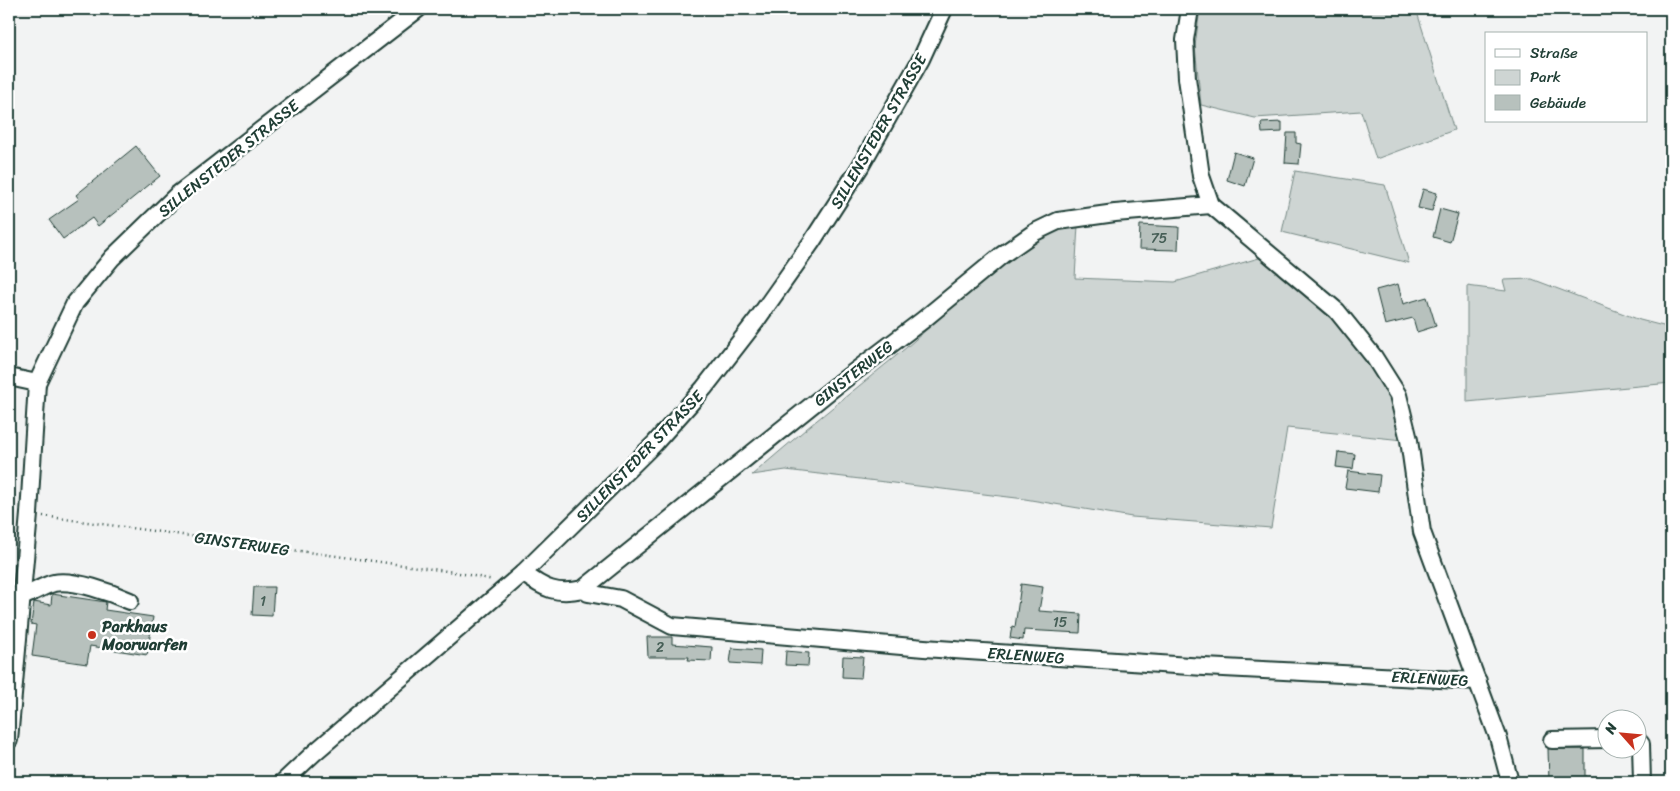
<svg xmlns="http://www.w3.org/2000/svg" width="1680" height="791" viewBox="0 0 1680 791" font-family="Sriracha,sans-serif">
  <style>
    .green { fill: #ced5d3; stroke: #768984 }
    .building { fill: #b7c1bd; stroke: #1f3d34 }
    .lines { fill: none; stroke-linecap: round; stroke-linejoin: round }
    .minor-casing { stroke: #1f3d34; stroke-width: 20 }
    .path { stroke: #1f3d34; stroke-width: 2.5; stroke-dasharray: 1 4; stroke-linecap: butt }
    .minor { stroke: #fff; stroke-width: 16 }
    .poi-dot { fill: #c8321e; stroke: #fff; stroke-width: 2 }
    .labels { text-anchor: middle; stroke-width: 5; stroke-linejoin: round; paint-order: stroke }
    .number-label { font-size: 14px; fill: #455e56 }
    .street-label { font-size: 16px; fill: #1f3d34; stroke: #fff }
    .poi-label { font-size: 16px; font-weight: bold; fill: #1f3d34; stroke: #fff; text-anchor: start }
  </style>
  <rect width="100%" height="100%" fill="#f2f3f3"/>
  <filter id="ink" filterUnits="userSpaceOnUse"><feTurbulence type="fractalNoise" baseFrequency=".02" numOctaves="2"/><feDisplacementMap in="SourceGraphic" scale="10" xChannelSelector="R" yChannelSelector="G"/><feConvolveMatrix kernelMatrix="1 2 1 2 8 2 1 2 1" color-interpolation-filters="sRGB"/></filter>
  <g filter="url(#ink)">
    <!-- green -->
    <g class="green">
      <path d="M1200,9H1416L1454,130L1376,159L1361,111L1255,118L1201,105L1195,46Z"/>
      <path d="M1295,171L1385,185L1409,263L1282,232Z"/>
      <path d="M1078,225L1075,278L1175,282L1259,258C1270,264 1282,270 1292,278C1300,284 1307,292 1314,300C1350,336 1398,387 1403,440L1287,428L1271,528L1132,517L1025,499L786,470L752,475L806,429L907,347L968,293L1011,257L1062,227Z"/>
      <path d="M1532,279L1640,320L1671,328V383L1467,402V286L1506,291L1503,280Z"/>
    </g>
    <!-- building -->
    <g class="building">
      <path d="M1282,122V132L1262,133L1261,123Z"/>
      <path d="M1287,133H1296V143L1301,144L1299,164L1285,163Z"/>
      <path d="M136,146L160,176L98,226L92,218L63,239L49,220L79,199L76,195Z"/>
      <path d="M1234,152L1253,158L1245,186L1227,180Z"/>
      <path d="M1423,189L1437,193L1432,211L1418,208Z"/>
      <path d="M1440,209L1458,214L1450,242L1433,237Z"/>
      <path d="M1140,225L1179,227L1178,250L1139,249Z"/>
      <path d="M1398,284L1403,304L1427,297L1436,326L1417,332L1413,318L1385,325L1376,290Z"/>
      <path d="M1338,452L1355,454L1353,469L1336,467Z"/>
      <path d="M1348,471L1380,475L1378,492L1345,488Z"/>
      <path d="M1021,584L1043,587L1039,611L1081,614L1080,633L1024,630L1023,640L1010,638L1012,626L1015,627Z"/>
      <path d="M254,587H274L272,616L252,615Z"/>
      <path d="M52,594L106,602L105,610L153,617L147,655L90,646L87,664L32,656L36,625L31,624L34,602L51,605Z"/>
      <path d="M647,637H672V644L712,647L711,661L688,660L689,657H648Z"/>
      <path d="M732,648L761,650L760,665L730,663Z"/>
      <path d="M786,651L809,653L808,666L785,665Z"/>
      <path d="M843,656L863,657L861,678L842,677Z"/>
      <path d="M1548,749H1585V782H1549Z"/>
    </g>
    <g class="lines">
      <!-- minor casing -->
      <g class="minor-casing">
        <g id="minor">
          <path d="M1190,9L1185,40L1187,78L1201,176L1211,205L1337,311L1374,357L1398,395L1409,440L1422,532L1498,737L1510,782"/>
          <path d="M9,377L37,383L29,514L9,740"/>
          <path d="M37,383L75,303L112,258L177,195L418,9"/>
          <path d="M523,573C544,589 557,595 583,589L837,385L923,320L1002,255L1035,232L1058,221L1115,213L1211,205"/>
          <path d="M583,589L588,593L621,599L672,626L924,648L1204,667L1478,681"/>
          <path d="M22,597C30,594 47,584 54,583C74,579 112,593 130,601"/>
          <path d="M1552,740L1608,739"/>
          <path d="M1638,741L1641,744L1642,782"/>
          <path d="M283,782L314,753L523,573L655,443L704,388L756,321L811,243L860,167L921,59L944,9"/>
        </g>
      </g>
      <!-- path -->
      <path class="path" d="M43,516L454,572L493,580"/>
      <!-- minor -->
      <use href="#minor" class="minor"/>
    </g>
  </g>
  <!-- markers -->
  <circle class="poi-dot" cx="92" cy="635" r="5"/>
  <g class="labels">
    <!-- number labels -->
    <g class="number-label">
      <text x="1159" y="243">75</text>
      <text x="263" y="606">1</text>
      <text x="1060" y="627">15</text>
      <text x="660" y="652">2</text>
    </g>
    <!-- street labels -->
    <g class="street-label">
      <text transform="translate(878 131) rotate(-60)" y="6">SILLENSTEDER STRASSE</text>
      <text transform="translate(228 158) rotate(-39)" y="6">SILLENSTEDER STRASSE</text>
      <text transform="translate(853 373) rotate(-38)" y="6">GINSTERWEG</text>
      <text transform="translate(639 456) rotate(-46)" y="6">SILLENSTEDER STRASSE</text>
      <text transform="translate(242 543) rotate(8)" y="6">GINSTERWEG</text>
      <text transform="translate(1026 655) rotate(4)" y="6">ERLENWEG</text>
      <text transform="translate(1430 678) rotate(3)" y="6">ERLENWEG</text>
    </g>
    <!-- poi labels -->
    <g class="poi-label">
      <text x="102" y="632">Parkhaus<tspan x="102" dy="18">Moorwarfen</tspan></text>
    </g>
  </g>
  <!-- margin -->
  <rect width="1680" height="791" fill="none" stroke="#fff" stroke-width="30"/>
  <rect x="15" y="15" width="1650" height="761" fill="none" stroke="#1f3d34" stroke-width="2" filter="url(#ink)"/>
  <!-- legend -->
  <rect x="1485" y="32" width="162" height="90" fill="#ffffff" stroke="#a5b1ae"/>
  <rect x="1495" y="49" width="25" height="8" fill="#ffffff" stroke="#a5b1ae"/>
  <text x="1530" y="58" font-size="15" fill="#1f3d34">Straße</text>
  <rect x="1495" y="70" width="25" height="15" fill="#ced5d3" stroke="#a5b1ae"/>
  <text x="1530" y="82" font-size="15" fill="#1f3d34">Park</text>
  <rect x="1495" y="95" width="25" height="15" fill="#b7c1bd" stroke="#a5b1ae"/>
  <text x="1530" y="108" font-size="15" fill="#1f3d34">Gebäude</text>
  <!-- north arrow -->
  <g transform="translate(1622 734) rotate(297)"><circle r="24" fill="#ffffff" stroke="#a5b1ae"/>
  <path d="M0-4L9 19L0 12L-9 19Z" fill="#c8321e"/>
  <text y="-8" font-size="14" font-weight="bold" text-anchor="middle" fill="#1f3d34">N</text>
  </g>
</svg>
